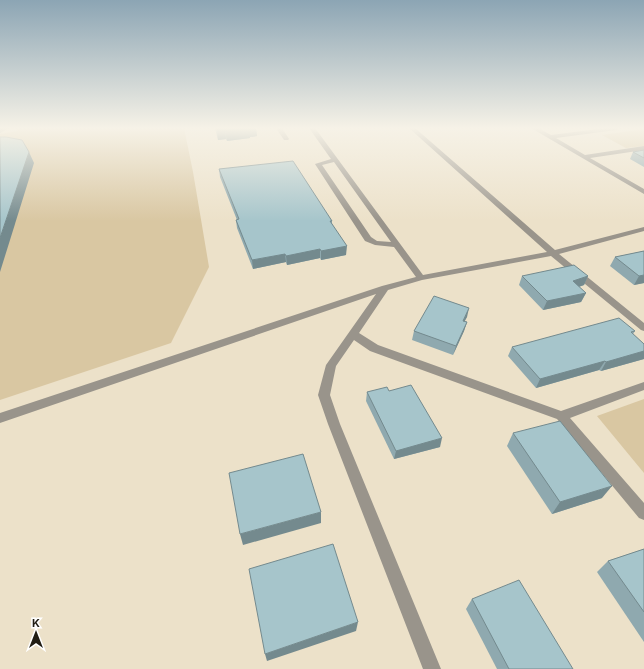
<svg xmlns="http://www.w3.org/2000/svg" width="644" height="669" viewBox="0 0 644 669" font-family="Inter,sans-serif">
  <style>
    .green { fill: #d9c7a2 }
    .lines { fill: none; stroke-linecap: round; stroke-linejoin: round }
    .minor { fill: #99948b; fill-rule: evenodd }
    .wall { fill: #8fa9af }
    .shaded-wall { fill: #748a8e }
    .building { fill: #a6c5cb; stroke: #748a8e }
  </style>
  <rect width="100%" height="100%" fill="#ece1c9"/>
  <!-- green -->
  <g class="green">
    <path d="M19,128H184L193,172L209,267L171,343L0,400V134L17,131Z"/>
    <path d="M644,129V146L626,148L602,135Z"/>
    <path d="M644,399V473L597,416Z"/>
  </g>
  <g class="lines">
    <!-- minor -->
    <g class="minor">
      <path d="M2,128H9L0,133V129Z"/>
      <path d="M276,128H282L289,139L288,140H284Z"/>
      <path d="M309,128H315L423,275L547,252L409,128H415L555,250L644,227V231L559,254L644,323V331L641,330L551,256L422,280L388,290L359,333L378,345L561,411L644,382V390L570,418L644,503V520L639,518L557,419L370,351L354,340L336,366L330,395L340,424L441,669H423L328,424L318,395L326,365L376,294L0,423V413L382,286L416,277L394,247L375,245L365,241L315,164L331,159ZM334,162L391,242L377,241L371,237L322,165Z"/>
      <path d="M531,128H538L551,135L606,128H619L616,130L556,138L585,155L644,146V150L590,158L644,189V194Z"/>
    </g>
  </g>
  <!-- wall -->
  <g class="wall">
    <path d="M215,128H256L257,136L250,137V138L227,141L226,139L218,140Z"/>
    <path d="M644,150V167L630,159L633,152Z"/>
    <path d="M219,169L332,221V225L346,255L321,260L320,258L287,265L286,262L253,269L237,228L236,220H237L220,177Z"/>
    <path d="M644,251V283L634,285L610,266L615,257Z"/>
    <path d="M522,276H588L584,285L579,287L586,293L581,302L543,310L519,285Z"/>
    <path d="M467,317L464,321L467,322L464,331L453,355L412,340L414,331Z"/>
    <path d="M635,331L633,334L644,344V359L601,371L599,370L536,388L508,356L512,347Z"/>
    <path d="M389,391L440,447L394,459L366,401L367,392Z"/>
    <path d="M513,433L602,498L552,514L507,446Z"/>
    <path d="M644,549V642L597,572L608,561Z"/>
    <path d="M472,599L573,669H497L466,609Z"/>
  </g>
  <!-- shaded-wall -->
  <g class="shaded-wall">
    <path d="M248,128H256L257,136L250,137V138L227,141L225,130Z"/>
    <path d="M217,129H225L226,139L218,140Z"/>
    <path d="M29,152L34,163L0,272V238Z"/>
    <path d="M347,246L346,255L321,260V251Z"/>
    <path d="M320,249V258L287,265L286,256Z"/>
    <path d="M285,254L286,262L253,269L252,260Z"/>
    <path d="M644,275V283L634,285L639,276Z"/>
    <path d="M588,276L584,285L569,290L573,281Z"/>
    <path d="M586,293L581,302L543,310L547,301Z"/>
    <path d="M469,308L467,317L460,330L463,321Z"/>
    <path d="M467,322L464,331L453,355L456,346Z"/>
    <path d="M644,351V359L601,371L606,362Z"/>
    <path d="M605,361L599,370L536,388L540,379Z"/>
    <path d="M442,438L440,447L394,459L396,451Z"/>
    <path d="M612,486L602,498L552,514L560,502Z"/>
    <path d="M321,512V523L243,545L240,534Z"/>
    <path d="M358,622L356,631L267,661L265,654Z"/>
  </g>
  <!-- building -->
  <g class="building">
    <path d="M216,128H249L225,130V129H217Z"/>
    <path d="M0,137H6L22,140L29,152L0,238Z"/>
    <path d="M644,150V158L633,152Z"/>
    <path d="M293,161L332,221H330L347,246L321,251L320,249L286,256L285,254L252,260L236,220L239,219L219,169Z"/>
    <path d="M644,251V275L639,276L615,257Z"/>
    <path d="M574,265L588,276L573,281L586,293L547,301L522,276Z"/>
    <path d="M434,296L469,308L463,321L467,322L456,346L414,331Z"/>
    <path d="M619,318L635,331L631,332L644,344V351L606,362L605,361L540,379L512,347Z"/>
    <path d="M411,385L442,438L396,451L367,392L387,387L389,391Z"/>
    <path d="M560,421L612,486L560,502L513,433Z"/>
    <path d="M303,454L321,512L240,534L229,473Z"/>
    <path d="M333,544L358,622L265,654L249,569Z"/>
    <path d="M644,549V612L608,561Z"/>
    <path d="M519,580L573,669H509L472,599Z"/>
  </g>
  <!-- sky -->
  <linearGradient id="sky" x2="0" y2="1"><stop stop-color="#8ca5b4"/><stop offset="0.58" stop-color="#f6f2e7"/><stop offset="1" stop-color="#f6f2e7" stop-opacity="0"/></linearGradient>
  <rect width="644" height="221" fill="url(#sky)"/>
  <!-- north arrow -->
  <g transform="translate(36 633)" stroke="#ffffff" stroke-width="3" paint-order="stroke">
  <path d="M0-3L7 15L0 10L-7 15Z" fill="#211d14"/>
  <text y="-6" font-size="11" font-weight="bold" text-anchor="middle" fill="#211d14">K</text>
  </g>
</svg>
